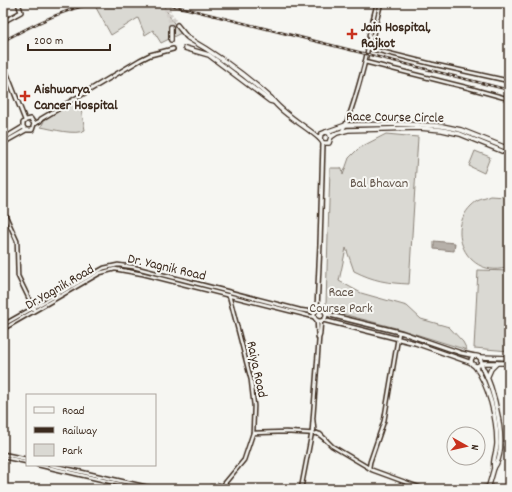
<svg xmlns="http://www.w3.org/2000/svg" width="512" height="492" viewBox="0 0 512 492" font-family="Dekko,sans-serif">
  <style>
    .green { fill: #dad9d3; stroke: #8a8278 }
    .water { fill: #b6b0a9; stroke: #857a71 }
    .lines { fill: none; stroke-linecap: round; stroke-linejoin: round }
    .primary-tunnel { stroke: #d1cdc8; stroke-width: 3.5; stroke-dasharray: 3.5 2; stroke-linecap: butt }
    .tertiary-casing { stroke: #3b2a1e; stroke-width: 5.5 }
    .secondary-casing { stroke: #3b2a1e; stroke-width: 6 }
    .primary-casing { stroke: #3b2a1e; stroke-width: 6 }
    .tertiary { stroke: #f6f6f2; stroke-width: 2.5 }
    .secondary { stroke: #f6f6f2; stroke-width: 3 }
    .primary { stroke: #f6f6f2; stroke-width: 3.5 }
    .rail-casing { stroke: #3b2a1e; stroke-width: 2.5 }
    .rail { stroke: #f6f6f2; stroke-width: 1; stroke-dasharray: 3; stroke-linecap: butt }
    .poi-dot { fill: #c8321e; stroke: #f6f6f2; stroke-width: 1.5 }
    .labels { text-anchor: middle; stroke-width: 4; stroke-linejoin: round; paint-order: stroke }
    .poi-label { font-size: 14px; font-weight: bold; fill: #3b2a1e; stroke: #f6f6f2; text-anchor: start }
    .street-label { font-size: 14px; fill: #3b2a1e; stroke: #f6f6f2 }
    .park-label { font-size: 14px; fill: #63564b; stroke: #f6f6f2 }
  </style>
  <rect width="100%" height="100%" fill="#f6f6f2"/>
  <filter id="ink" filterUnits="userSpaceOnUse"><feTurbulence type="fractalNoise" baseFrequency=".025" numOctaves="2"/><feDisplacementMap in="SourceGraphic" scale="8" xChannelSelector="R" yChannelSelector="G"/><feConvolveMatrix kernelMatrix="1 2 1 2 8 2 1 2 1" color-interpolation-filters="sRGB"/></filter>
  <g filter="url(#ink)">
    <!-- green -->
    <g class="green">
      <path d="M123,3H139L164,6L171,19L181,33L161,43L153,30L145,35L138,18L111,35L94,4Z"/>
      <path d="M76,102L81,109L85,130C76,136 52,129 41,127L44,121L43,120Z"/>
      <path d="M386,134L418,137L409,284C387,283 374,281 354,271L346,248L339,281L361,293L407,306L421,319L449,327L463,342L467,350L396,328L331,311L326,304L330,168H342L343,175L349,158L359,148Z"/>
      <path d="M475,151L490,157L484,173L469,166Z"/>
      <path d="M491,196L506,197L509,199V267C467,281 441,226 477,201C481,199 487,198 491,196Z"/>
      <path d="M478,270L509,271V351L474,348Z"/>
    </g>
    <!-- water -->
    <path class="water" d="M434,241L455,243L454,251L434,249Z"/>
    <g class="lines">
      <!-- primary-tunnel -->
      <g class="primary-tunnel">
        <path d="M163,3L169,18L171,27"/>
        <path d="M166,3L171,15L177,25"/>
      </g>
      <!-- tertiary casing -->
      <g class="tertiary-casing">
        <g id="tertiary">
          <path d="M370,39L373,35L381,3"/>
          <path d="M368,48L432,64L509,81"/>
          <path d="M365,62L469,88L509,99"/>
          <path d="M342,131C350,120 371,47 369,35L377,3"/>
          <path d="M3,210L17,241L18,276L34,309"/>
          <path d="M317,321L318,338"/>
          <path d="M3,325L104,268L118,265L133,267L300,310L314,312"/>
          <path d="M3,329L100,273L115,269L143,274L314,317"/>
          <path d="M399,332L384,421L370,462L369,468L372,470L424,489"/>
          <path d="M313,419L314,429L312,431L319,338L320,335L321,321"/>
          <path d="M253,433L286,432L320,434L332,446L369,468"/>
          <path d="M317,433L326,440"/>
          <path d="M3,454L27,459"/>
          <path d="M3,457L27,462"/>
          <path d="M38,465L141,489"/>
          <path d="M51,465L156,489"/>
          <path d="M213,488L219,485L222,486"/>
          <path d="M206,489L211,487L215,489"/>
          <path d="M220,489L244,460L253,433L254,406L251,380L229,295"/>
          <path d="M301,489L312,432"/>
          <path d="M473,489L488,487L500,489"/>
        </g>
      </g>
      <!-- secondary casing -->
      <g class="secondary-casing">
        <g id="secondary">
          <path d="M3,22L21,12L18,3"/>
          <path d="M3,64L25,120"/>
          <path d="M34,124L40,121L41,119L140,60L150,55L173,49"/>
          <path d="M3,139L23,127"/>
          <path d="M3,143L26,130H32L34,124L31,119L26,120L23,123V127L26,130"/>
          <circle cx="320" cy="315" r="6"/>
          <path d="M317,309L320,244L323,143"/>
          <path d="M326,314L403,333L461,353L475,356"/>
          <path d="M323,320L415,343L472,363"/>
        </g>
      </g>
      <!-- primary casing -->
      <g class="primary-casing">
        <g id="primary">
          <path d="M177,25L186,36"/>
          <path d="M188,38C218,55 245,75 271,98C282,114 306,126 320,139"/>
          <path d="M171,40V27"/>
          <path d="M185,48L209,55L270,101L274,102"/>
          <path d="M326,132L346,125L403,124L442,126L461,130L509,149"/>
          <path d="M331,137L329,133L326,132L321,134L320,139L323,143H329L331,137L337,133L348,130L419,128L442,130L460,134L509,154"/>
          <circle cx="476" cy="361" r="5"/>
          <path d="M480,357L509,358"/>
          <path d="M481,363H509"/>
          <path d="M481,364C493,386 510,446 494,468"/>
          <path d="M474,365C489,385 497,419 497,443C497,452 492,460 494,468L488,489"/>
          <path d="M487,378L491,369L497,363"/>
        </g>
      </g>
      <!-- tertiary -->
      <use href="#tertiary" class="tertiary"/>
      <!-- secondary -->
      <use href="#secondary" class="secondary"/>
      <!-- primary -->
      <use href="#primary" class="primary"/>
      <!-- rail casing -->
      <g class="rail-casing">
        <g id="rail">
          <path d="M158,3L188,9L509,90"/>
          <path d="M3,41C33,25 62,10 95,3"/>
        </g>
      </g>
      <!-- rail -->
      <use href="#rail" class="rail"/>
    </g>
  </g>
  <!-- markers -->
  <g class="poi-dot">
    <path d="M350 28h4v4h4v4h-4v4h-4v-4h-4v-4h4z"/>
    <path d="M23 90h4v4h4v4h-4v4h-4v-4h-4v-4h4z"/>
  </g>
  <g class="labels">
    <!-- poi labels -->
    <g class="poi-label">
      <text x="361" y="31">Jain Hospital,<tspan x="361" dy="16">Rajkot</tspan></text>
      <text x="34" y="93">Aishwarya<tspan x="34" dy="16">Cancer Hospital</tspan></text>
    </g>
    <!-- street labels -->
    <g class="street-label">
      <text transform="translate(395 116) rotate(1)" y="5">Race Course Circle</text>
      <text transform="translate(167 266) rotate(13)" y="5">Dr. Yagnik Road</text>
      <text transform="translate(59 286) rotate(-30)" y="5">Dr.Yagnik Road</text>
      <text transform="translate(258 369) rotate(78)" y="5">Raiya Road</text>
    </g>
    <!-- park labels -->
    <g class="park-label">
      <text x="379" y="187">Bal Bhavan</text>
      <text x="341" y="296">Race<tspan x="341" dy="16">Course Park</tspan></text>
    </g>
  </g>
  <!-- margin -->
  <rect width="512" height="492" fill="none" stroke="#f6f6f2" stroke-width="16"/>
  <rect x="8" y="8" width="496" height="476" fill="none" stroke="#3b2a1e" stroke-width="1.5" filter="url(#ink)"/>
  <!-- legend -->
  <rect x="26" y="394" width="130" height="72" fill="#f6f6f2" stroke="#aba49d"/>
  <rect x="34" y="407" width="20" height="6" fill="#f6f6f2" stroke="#aba49d"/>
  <text x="62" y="414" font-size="12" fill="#3b2a1e">Road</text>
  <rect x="34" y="427" width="20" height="6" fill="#3b2a1e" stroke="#aba49d"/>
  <text x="62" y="434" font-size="12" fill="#3b2a1e">Railway</text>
  <rect x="34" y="444" width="20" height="12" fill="#dad9d3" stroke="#aba49d"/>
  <text x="62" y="454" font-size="12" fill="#3b2a1e">Park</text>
  <!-- north arrow -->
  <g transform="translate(466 446) rotate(98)"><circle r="19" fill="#f6f6f2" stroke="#aba49d"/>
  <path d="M0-3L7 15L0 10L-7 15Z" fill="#c8321e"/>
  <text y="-6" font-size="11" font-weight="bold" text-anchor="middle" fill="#3b2a1e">N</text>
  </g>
  <!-- scale -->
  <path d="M28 44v6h82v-6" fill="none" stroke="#3b2a1e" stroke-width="2"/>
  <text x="34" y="44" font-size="12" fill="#3b2a1e" stroke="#f6f6f2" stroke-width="3" paint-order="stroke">200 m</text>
</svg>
